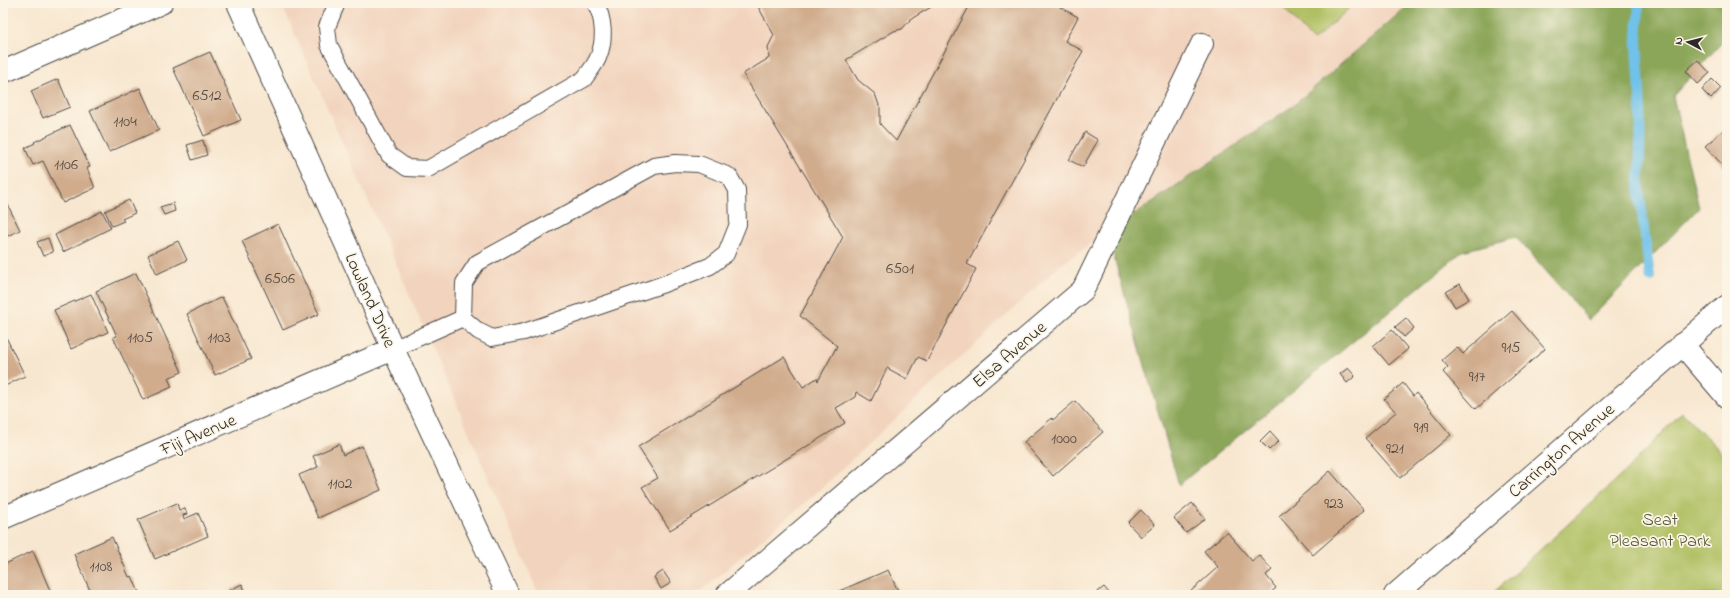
<svg xmlns="http://www.w3.org/2000/svg" width="1730" height="598" viewBox="0 0 1730 598" font-family="'Indie Flower',sans-serif">
  <style>
    .built { fill: #f2d4be }
    .green { fill: #afbf62; stroke: #6d7546 }
    .forest { fill: #8ba658; stroke: #5b6842 }
    .lines { fill: none; stroke-linecap: round; stroke-linejoin: round }
    .stream { stroke: #6fc2eb; stroke-width: 10 }
    .building { fill: #d0ab8c }
    .lane-casing { stroke: #4a4744; stroke-width: 18 }
    .street-casing { stroke: #4a4744; stroke-width: 24 }
    .lane { stroke: #fff; stroke-width: 16 }
    .street { stroke: #fff; stroke-width: 22 }
    .labels { text-anchor: middle; stroke-width: 3.5; stroke-linejoin: round; paint-order: stroke }
    .number-label { font-size: 16px; fill: #544b43 }
    .street-label { font-size: 18px; fill: #2b2b2b; stroke: #fcf5e5 }
    .park-label { font-size: 18px; fill: #53573c; stroke: #fcf5e5 }
  </style>
  <rect width="100%" height="100%" fill="#fcf5e5"/>
  <filter id="ink" filterUnits="userSpaceOnUse"><feTurbulence type="fractalNoise" baseFrequency=".025" numOctaves="2"/><feDisplacementMap in="SourceGraphic" scale="8" xChannelSelector="R" yChannelSelector="G"/><feConvolveMatrix kernelMatrix="1 2 1 2 8 2 1 2 1" color-interpolation-filters="sRGB"/></filter>
  <filter id="wash" filterUnits="userSpaceOnUse"><feTurbulence type="fractalNoise" baseFrequency=".012" numOctaves="4" result="noise"/><feDisplacementMap in="SourceGraphic" scale="16" xChannelSelector="R" yChannelSelector="G"/><feGaussianBlur stdDeviation="0.9" result="paint"/><feColorMatrix in="noise" values="0 0 0 0 0 0 0 0 0 0 0 0 0 0 0 0 0 1.4 0 .05"/><feComposite in="paint" operator="in"/></filter>
  <g filter="url(#wash)">
    <rect width="100%" height="100%" fill="#f8e7d0"/>
    <!-- built -->
    <path class="built" d="M281,3H1411L1294,105L1060,265L813,496L696,595H539L393,257Z"/>
    <!-- green -->
    <g class="green">
      <path d="M1279,3H1355L1313,41Z"/>
      <path d="M1682,412L1727,458V595H1491L1627,470Z"/>
    </g>
    <!-- forest -->
    <path class="forest" d="M1411,3H1727V37L1673,96L1699,208L1589,320L1516,237L1463,251L1179,485L1107,233L1294,105Z"/>
    <g class="lines">
      <!-- stream -->
      <path class="stream" d="M1639,3L1637,41L1641,112L1639,189L1650,277"/>
    </g>
    <g id="blocks">
      <!-- building -->
      <g class="building">
        <path d="M756,3H938L911,19L902,29L894,31L846,60L858,80L875,94L880,108V124L896,141L971,3H1053L1078,17L1065,41L1083,51L967,264L976,269L927,361L918,357L907,379L887,368L871,401L856,392L855,397L836,408L845,423L670,530L642,487L658,478L638,447L784,357L803,387L817,378L818,381L837,346L800,316L843,237L743,74L769,58L768,47L774,35Z"/>
        <path d="M210,52L241,120L204,136L173,68Z"/>
        <path d="M1698,60L1710,73L1698,84L1686,71Z"/>
        <path d="M58,79L70,107L43,118L31,91Z"/>
        <path d="M1712,79L1721,88L1711,99L1702,90Z"/>
        <path d="M140,88L159,130L109,152L90,111Z"/>
        <path d="M70,125L90,167L87,168L95,188L63,203L43,161L33,165L25,148L35,143L34,142Z"/>
        <path d="M1727,127V170L1705,146Z"/>
        <path d="M1085,132L1098,140L1083,167L1069,160Z"/>
        <path d="M203,140L207,155L192,160L187,145Z"/>
        <path d="M3,195L20,230L3,238Z"/>
        <path d="M129,200L135,213L122,219L124,221L112,226L105,211Z"/>
        <path d="M173,203L175,211L164,215L160,207Z"/>
        <path d="M102,211L111,228L63,252L55,235Z"/>
        <path d="M278,224L319,314L283,330L242,241Z"/>
        <path d="M48,238L53,252L43,256L37,242Z"/>
        <path d="M178,241L187,260L157,274L148,255Z"/>
        <path d="M136,273L182,372L168,378L172,387L143,400L113,337L117,336L96,291Z"/>
        <path d="M1460,284L1469,299L1455,307L1446,292Z"/>
        <path d="M91,294L108,332L71,349L54,310Z"/>
        <path d="M222,297L251,359L215,375L187,314Z"/>
        <path d="M1512,311L1545,349L1476,409L1443,372L1448,367L1442,360L1457,347L1463,354Z"/>
        <path d="M1406,318L1414,328L1404,337L1395,327Z"/>
        <path d="M1392,330L1408,349L1389,365L1373,346Z"/>
        <path d="M3,331L25,376L3,387Z"/>
        <path d="M1348,368L1355,376L1347,383L1340,374Z"/>
        <path d="M1403,383L1413,396L1416,393L1451,435L1400,478L1365,438L1396,412L1384,399Z"/>
        <path d="M1075,401L1103,432L1053,476L1024,442L1052,418L1053,420Z"/>
        <path d="M1270,431L1279,441L1269,450L1260,441Z"/>
        <path d="M339,444L343,455L362,446L381,490L318,518L299,475L318,467L313,456Z"/>
        <path d="M1330,471L1364,510L1313,555L1279,516Z"/>
        <path d="M177,503L179,510L185,508L187,514L183,515L184,519L198,513L208,536L155,559L138,520Z"/>
        <path d="M1192,503L1205,519L1186,533L1174,518Z"/>
        <path d="M1141,510L1155,525L1141,537L1128,523Z"/>
        <path d="M1227,532L1252,561L1259,555L1272,570L1266,575L1276,588L1268,595H1193L1190,592L1218,567L1204,551Z"/>
        <path d="M112,537L129,577L132,576L140,595H92L74,554Z"/>
        <path d="M33,551L52,595H7L3,587V565Z"/>
        <path d="M888,570L900,595H830Z"/>
        <path d="M663,571L671,583L661,589L654,577Z"/>
        <path d="M242,584L247,595H232L230,590Z"/>
        <path d="M1104,587L1111,595H1094Z"/>
      </g>
    </g>
  </g>
  <g filter="url(#ink)">
    <use href="#blocks" fill-opacity="0" stroke="#4a4744" stroke-width="1"/>
    <g class="lines">
      <!-- lane casing -->
      <g class="lane-casing">
        <g id="lane">
          <path d="M337,3L327,27L329,45L389,155L407,168L428,169L584,79C589,72 597,63 599,55C605,40 604,17 595,3"/>
          <path d="M675,163L699,164L729,176L737,190L738,224L726,254L710,266L661,285L524,332L492,338L478,331L463,318L464,283L477,263L654,166Z"/>
          <path d="M393,349L463,318"/>
        </g>
      </g>
      <!-- street casing -->
      <g class="street-casing">
        <g id="street">
          <path d="M238,3L393,349L508,595"/>
          <path d="M3,72L161,3"/>
          <path d="M1682,344L1727,397"/>
          <path d="M3,518L393,349"/>
          <path d="M727,595L1083,290L1202,44"/>
          <path d="M1395,595L1727,306"/>
        </g>
      </g>
      <!-- lane -->
      <use href="#lane" class="lane"/>
      <!-- street -->
      <use href="#street" class="street"/>
    </g>
  </g>
  <g class="labels">
    <!-- number labels -->
    <g class="number-label">
      <text x="207" y="100">6512</text>
      <text x="125" y="126">1104</text>
      <text x="66" y="169">1106</text>
      <text x="900" y="273">6501</text>
      <text x="280" y="283">6506</text>
      <text x="140" y="342">1105</text>
      <text x="219" y="342">1103</text>
      <text x="1511" y="352">915</text>
      <text x="1477" y="381">917</text>
      <text x="1421" y="432">919</text>
      <text x="1064" y="443">1000</text>
      <text x="1395" y="453">921</text>
      <text x="340" y="488">1102</text>
      <text x="1334" y="508">923</text>
      <text x="101" y="571">1108</text>
    </g>
    <!-- street labels -->
    <g class="street-label">
      <text transform="translate(371 300) rotate(66)" y="6">Lowland Drive</text>
      <text transform="translate(1009 354) rotate(-41)" y="6">Elsa Avenue</text>
      <text transform="translate(198 434) rotate(-23)" y="6">Fiji Avenue</text>
      <text transform="translate(1561 450) rotate(-41)" y="6">Carrington Avenue</text>
    </g>
    <!-- park labels -->
    <g class="park-label">
      <text x="1660" y="525">Seat<tspan x="1660" dy="21">Pleasant Park</tspan></text>
    </g>
  </g>
  <!-- margin -->
  <rect width="1730" height="598" fill="none" stroke="#fcf5e5" stroke-width="16"/>
  <!-- north arrow -->
  <g transform="translate(1688 42) rotate(277)" stroke="#fcf5e5" stroke-width="3" paint-order="stroke">
  <path d="M0-3L7 15L0 10L-7 15Z" fill="#2b2b2b"/>
  <text y="-6" font-size="11" font-weight="bold" text-anchor="middle" fill="#2b2b2b">N</text>
  </g>
</svg>
